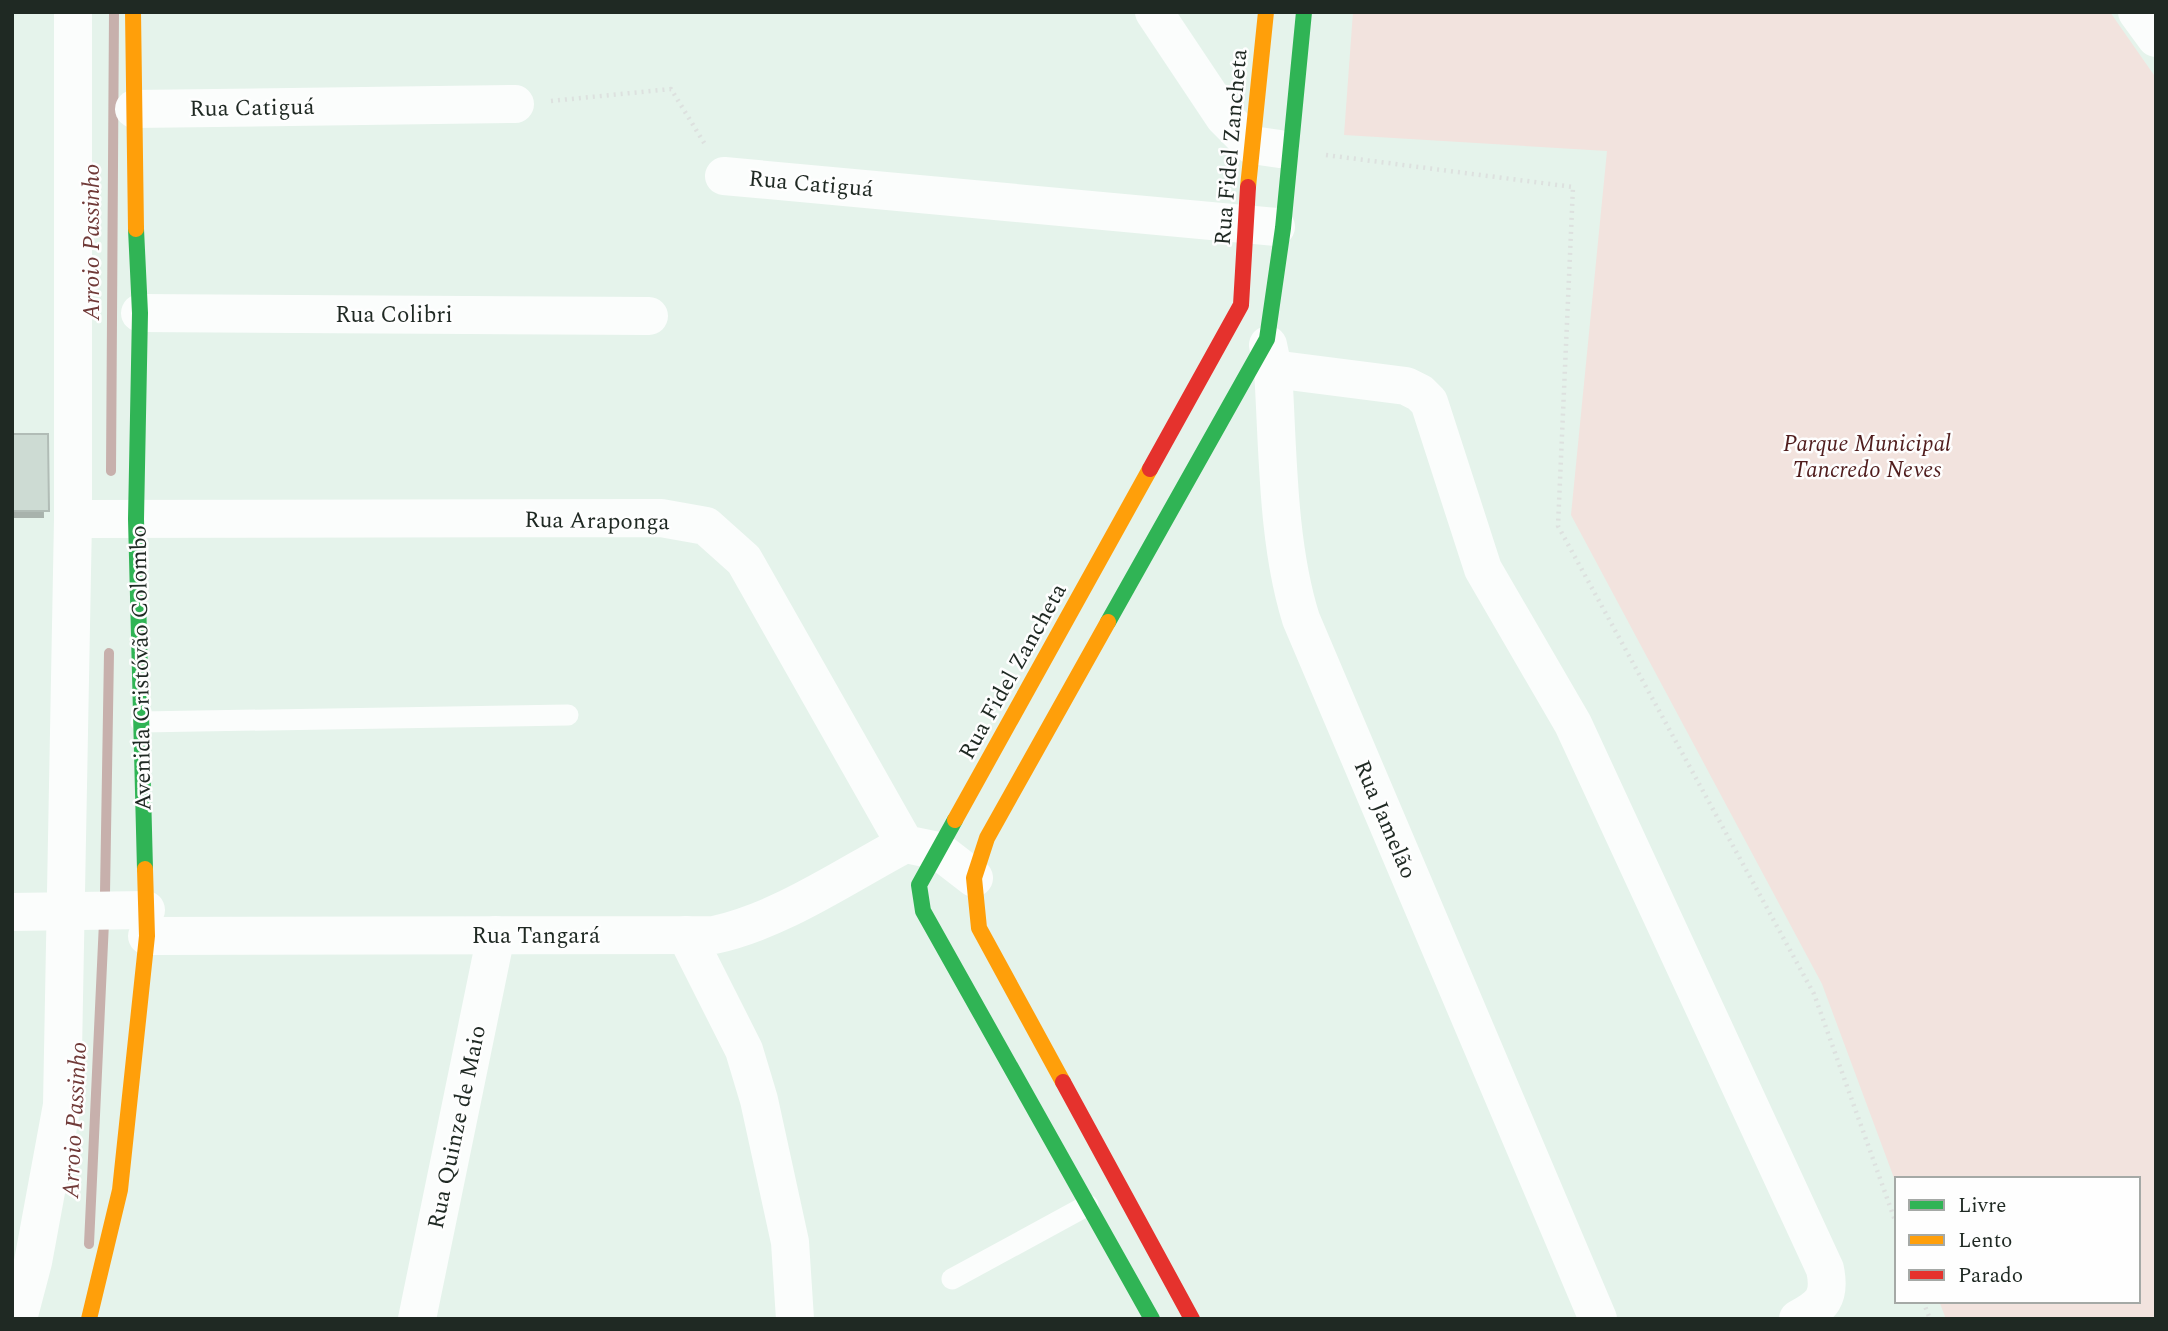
<svg xmlns="http://www.w3.org/2000/svg" width="2168" height="1331" viewBox="0 0 2168 1331" font-family="Spectral,serif">
  <style>
    .green { fill: #f2e3de }
    .lines { fill: none; stroke-linecap: round; stroke-linejoin: round }
    .stream { stroke: #c7b0ac; stroke-width: 10 }
    .building { fill: #cddbd3; stroke: #b1bcb6; stroke-width: 2; filter: url(#shadow) }
    .path { stroke: #dde1df; stroke-width: 4.5; stroke-dasharray: 2 5; stroke-linecap: butt }
    .lane { stroke: #fbfdfc; stroke-width: 21 }
    .street { stroke: #fbfdfc; stroke-width: 38 }
    .fast { stroke: #30b455; stroke-width: 16 }
    .slow { stroke: #ff9f0a; stroke-width: 16 }
    .jam { stroke: #e5322d; stroke-width: 16 }
    .labels { text-anchor: middle; stroke-width: 5; stroke-linejoin: round; paint-order: stroke }
    .street-label { font-size: 23px; fill: #1f2923; stroke: #fefefe }
    .park-label { font-size: 23px; font-style: italic; fill: #501d1d; stroke: #fefefe }
    .water-label { font-size: 24px; font-style: italic; fill: #703a38; stroke: #fefefe }
  </style>
  <defs>
    <filter id="shadow"><feDropShadow dx="-6" dy="6" stdDeviation="0" flood-color="#0004"/></filter>
  </defs>
  <rect width="100%" height="100%" fill="#e5f3eb"/>
  <!-- green -->
  <path class="green" d="M1353,12H2110L2156,78V1319H1946L1939,1301H2138V1179H1897V1186L1822,984L1571,515L1607,151L1344,135Z"/>
  <g class="lines">
    <!-- stream -->
    <g class="stream">
      <path d="M111,471L114,12"/>
      <path d="M105,893L109,653"/>
      <path d="M89,1244L104,922"/>
    </g>
  </g>
  <!-- building -->
  <path class="building" d="M12,434H48L49,511H12Z"/>
  <g class="lines">
    <!-- path -->
    <g class="path">
      <path d="M551,101L671,89L706,146"/>
      <path d="M1326,155L1573,187L1558,526L1814,994L1897,1226"/>
      <path d="M1923,1301L1930,1319"/>
    </g>
    <!-- lane -->
    <g class="lane">
      <path d="M141,722L568,715"/>
      <path d="M952,1279L1088,1205"/>
    </g>
    <!-- street -->
    <g class="street">
      <path d="M1154,12L1224,117L1252,145L1280,149"/>
      <path d="M2137,12L2156,38"/>
      <path d="M134,109L515,104"/>
      <path d="M724,176L1276,227"/>
      <path d="M140,313L649,316"/>
      <path d="M1268,345L1273,369C1278,449 1277,543 1301,619L1598,1319"/>
      <path d="M1273,369L1406,386L1420,393L1429,402L1483,569L1573,724L1825,1269C1831,1298 1822,1306 1798,1319"/>
      <path d="M73,519L661,518L706,526L744,560L905,844L939,851L974,878"/>
      <path d="M12,912L146,910"/>
      <path d="M686,935L744,1050L759,1100L790,1242L795,1319"/>
      <path d="M147,936L714,935C782,920 843,877 905,844"/>
      <path d="M18,1319L33,1262L62,1105L73,519V12"/>
      <path d="M417,1319L496,935"/>
    </g>
    <!-- fast -->
    <g class="fast">
      <path d="M136,229L140,313L136,519L145,869"/>
      <path d="M1108,622L1267,339L1283,228L1304,12"/>
      <path d="M955,820L919,885L923,911L1152,1319"/>
    </g>
    <!-- slow -->
    <g class="slow">
      <path d="M133,12L136,229"/>
      <path d="M1248,187L1266,12"/>
      <path d="M955,820L1150,469"/>
      <path d="M1063,1082L979,928L974,878L987,838L1108,622"/>
      <path d="M89,1319L120,1190L147,936L145,869"/>
    </g>
    <!-- jam -->
    <g class="jam">
      <path d="M1150,469L1241,305L1248,187"/>
      <path d="M1063,1082L1192,1319"/>
    </g>
  </g>
  <g class="labels">
    <!-- street labels -->
    <g class="street-label">
      <text transform="translate(252 107) rotate(-1)" y="8">Rua Catiguá</text>
      <text transform="translate(1230 147) rotate(-85)" y="8">Rua Fidel Zancheta</text>
      <text transform="translate(811 183) rotate(5)" y="8">Rua Catiguá</text>
      <text x="394" y="322">Rua Colibri</text>
      <text transform="translate(597 520) rotate(1)" y="8">Rua Araponga</text>
      <text transform="translate(140 668) rotate(-91)" y="8">Avenida Cristóvão Colombo</text>
      <text transform="translate(1012 671) rotate(-61)" y="8">Rua Fidel Zancheta</text>
      <text transform="translate(1386 819) rotate(67)" y="8">Rua Jamelão</text>
      <text x="536" y="943">Rua Tangará</text>
      <text transform="translate(456 1127) rotate(-78)" y="8">Rua Quinze de Maio</text>
    </g>
    <!-- park labels -->
    <g class="park-label">
      <text x="1867" y="451">Parque Municipal<tspan x="1867" dy="26">Tancredo Neves</tspan></text>
    </g>
    <!-- water labels -->
    <g class="water-label">
      <text transform="translate(91 242) rotate(-90)" y="8">Arroio Passinho</text>
      <text transform="translate(74 1120) rotate(-87)" y="8">Arroio Passinho</text>
    </g>
  </g>
  <!-- border -->
  <rect width="2168" height="1331" fill="none" stroke="#1f2923" stroke-width="28"/>
  <!-- legend -->
  <rect x="1895" y="1177" width="245" height="126" fill="#fefefe" stroke="#a5a9a6" stroke-width="2"/>
  <rect x="1909" y="1200" width="35" height="10" fill="#30b455" stroke="#a5a9a6" stroke-width="2"/>
  <text x="1958" y="1212" font-size="21" fill="#1f2923">Livre</text>
  <rect x="1909" y="1235" width="35" height="10" fill="#ff9f0a" stroke="#a5a9a6" stroke-width="2"/>
  <text x="1958" y="1247" font-size="21" fill="#1f2923">Lento</text>
  <rect x="1909" y="1270" width="35" height="10" fill="#e5322d" stroke="#a5a9a6" stroke-width="2"/>
  <text x="1958" y="1282" font-size="21" fill="#1f2923">Parado</text>
</svg>
